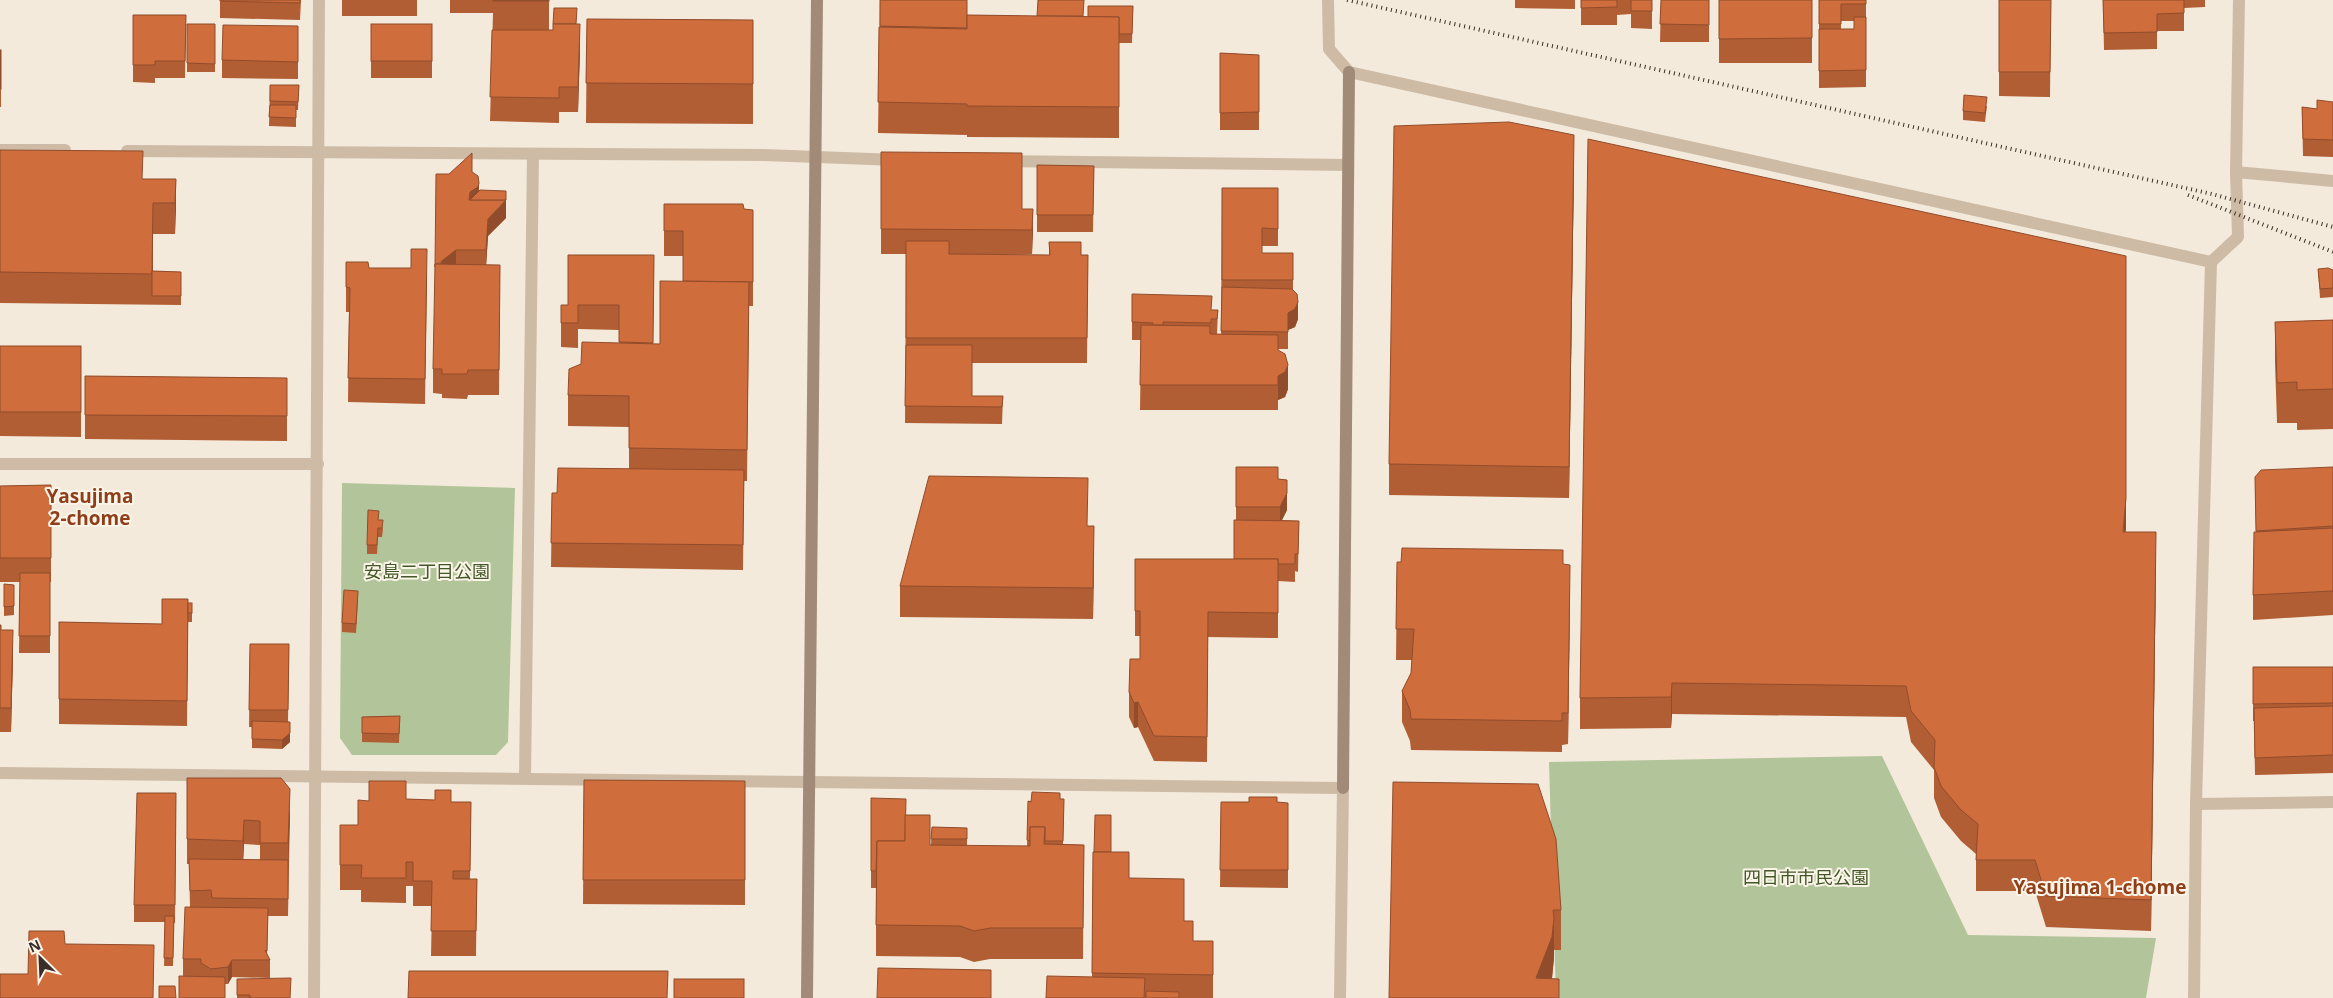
<svg xmlns="http://www.w3.org/2000/svg" width="2333" height="998" viewBox="0 0 2333 998" font-family="'Open Sans','Noto Sans JP',sans-serif">
  <style>
    .green { fill: #b2c499 }
    .lines { fill: none; stroke-linecap: round; stroke-linejoin: round }
    .street { stroke: #cdbba6; stroke-width: 12 }
    .secondary { stroke: #a18a77; stroke-width: 12 }
    .rail { stroke: #382e27; stroke-width: 4; stroke-dasharray: 1 4; stroke-linecap: butt }
    .wall { fill: #b25e34; fill-rule: evenodd }
    .shaded-wall { fill: #914c2b }
    .building { fill: #cf6d3d; stroke: #914c2b }
    .labels { text-anchor: middle; stroke-width: 4; stroke-linejoin: round; paint-order: stroke }
    .park-label { font-size: 18px; fill: #435829; stroke: #fbf4e8 }
    .neighbourhood-label { font-size: 19px; font-weight: bold; fill: #8e3f1a; stroke: #fbf4e8 }
  </style>
  <rect width="100%" height="100%" fill="#f4eadb"/>
  <!-- green -->
  <g class="green">
    <path d="M342,483L515,488L508,742L496,755H352L340,738Z"/>
    <path d="M1882,756L1968,935L2156,938L2146,998H1556L1549,762Z"/>
  </g>
  <g class="lines">
    <!-- street -->
    <g class="street">
      <path d="M1328,0L1329,49L1349,72L2211,262"/>
      <path d="M0,150H65"/>
      <path d="M127,151L764,155L897,160"/>
      <path d="M1005,161L1348,165"/>
      <path d="M2236,172L2333,181"/>
      <path d="M0,464H318"/>
      <path d="M0,773L1343,788L1340,998"/>
      <path d="M525,778L533,154"/>
      <path d="M2196,804L2333,802"/>
      <path d="M314,998L319,0"/>
      <path d="M2194,998L2196,804L2211,262L2238,237L2236,172L2239,0"/>
    </g>
    <!-- secondary -->
    <g class="secondary">
      <path d="M1343,788L1349,72"/>
      <path d="M807,998L817,0"/>
    </g>
    <!-- rail -->
    <g class="rail">
      <path d="M1347,0L2212,194L2333,227"/>
      <path d="M2188,195L2333,252"/>
    </g>
  </g>
  <!-- wall -->
  <g class="wall">
    <path d="M220,0H301L300,20L220,18Z"/>
    <rect x="342" y="0" width="75" height="16"/>
    <path d="M450,0H549V30H553L577,24L580,49L578,112H559V123L490,121L493,13H450Z"/>
    <path d="M880,0L967,15L1088,17L1133,6L1132,43H1119V138L967,137V135L878,133Z"/>
    <path d="M1515,0H1575V9L1515,8Z"/>
    <path d="M1581,0H1652V29L1631,28V14L1617,15V25H1581Z"/>
    <path d="M1661,0H1709V42H1660Z"/>
    <rect x="1719" y="0" width="93" height="63"/>
    <path d="M1819,0H1866V87L1819,88ZM1841,21H1854V29H1841Z"/>
    <path d="M1999,0H2051L2050,97L1999,96Z"/>
    <path d="M2103,0H2205V7L2184,8V31H2157V49L2104,50Z"/>
    <path d="M133,15H186L185,78H155V83L133,82Z"/>
    <path d="M587,19L753,20V124L586,123Z"/>
    <rect x="187" y="24" width="28" height="48"/>
    <rect x="371" y="24" width="61" height="54"/>
    <path d="M298,44V79L222,78V60Z"/>
    <rect x="0" y="50" width="1" height="57"/>
    <path d="M1220,53L1259,55V130H1220Z"/>
    <path d="M270,85H299L298,110H296V127L269,126Z"/>
    <path d="M2333,102V157L2303,156L2302,107L2317,109Z"/>
    <path d="M1987,106L1985,122L1963,120V111Z"/>
    <path d="M0,150L143,179H176L175,234H153V271L181,272V305L0,303Z"/>
    <path d="M881,152L1022,209H1033L1032,254H949L1049,255V242L1081,255H1088L1087,363H972V396H1003L1002,424L905,423L906,254H881Z"/>
    <path d="M1037,165L1094,166L1093,232H1037Z"/>
    <path d="M1574,166L1569,498L1389,495V464Z"/>
    <path d="M472,172L479,191L506,218L488,236L486,265H500L499,395H468L467,399L442,398V394L433,393V369L449,174Z"/>
    <path d="M1222,188H1278V246H1262V253H1293V290L1298,319L1295,327L1288,330V349H1278L1288,389L1285,397L1278,400V410H1140L1141,340H1132V294L1212,310H1218L1217,334H1221Z"/>
    <path d="M664,204L753,210V306H749L747,481H744L743,570L551,567L552,493H557L629,469V427L568,426V395L581,364L619,343V330L578,329V348L561,347V305H568L654,255L653,344H660L683,281V256H664Z"/>
    <path d="M346,262L369,268L427,274L425,404L348,402L349,312H346Z"/>
    <path d="M2318,269L2333,270V297L2320,298Z"/>
    <path d="M2333,320V429L2297,430V423H2277L2275,362V322Z"/>
    <path d="M0,346H81V437L0,436Z"/>
    <path d="M85,376L287,378V441L85,439Z"/>
    <path d="M1236,467L1278,479L1287,480V510L1282,520L1299,521L1298,572L1295,571V582L1278,581V638L1208,637L1207,762L1154,761L1138,727L1134,728L1129,717V692L1140,659V636H1135V559H1234L1236,520Z"/>
    <path d="M2333,467V615L2253,620V595L2256,532L2255,477Z"/>
    <path d="M51,485V582H50V653H19L20,582H0V486Z"/>
    <path d="M379,520L383,529L382,537H378L377,554H367V545Z"/>
    <path d="M1087,526L1094,557L1093,619L900,617V586Z"/>
    <path d="M2126,532L2156,563L2151,931L2046,927L2035,891H1976V854L1961,841L1941,817L1934,798V770L1911,742L1906,717L1672,714L1671,728L1580,729V698Z"/>
    <path d="M1397,562L1563,564L1570,596L1568,744L1562,745V752L1411,750L1410,741L1402,722V691L1411,673L1412,660H1396Z"/>
    <path d="M4,584L14,585V615L4,616Z"/>
    <path d="M358,600L356,633L342,632V623Z"/>
    <path d="M188,603H192V622H188L187,726L59,724V622L162,624Z"/>
    <path d="M0,625L1,630L13,655L11,732H0Z"/>
    <path d="M250,644H289L288,722L290,742L282,749L252,748V727H249Z"/>
    <path d="M2253,667H2333V773L2255,775L2254,721H2253Z"/>
    <path d="M400,716L399,743L362,742V717Z"/>
    <path d="M187,778L290,814L288,916H268L267,955L270,960V978L232,977L228,984H225V998H179L183,976V959L190,907L189,864H187ZM244,844L260,845V860H243Z"/>
    <path d="M584,780L745,781V905L583,904Z"/>
    <path d="M1393,782L1561,910V950H1554V958L1552,979L1559,998Z"/>
    <path d="M176,793L175,923H174L173,966H164L165,922H134V905Z"/>
    <path d="M871,798L930,845H931L932,827L967,828V846H1027L1028,801L1064,799L1063,844L1084,845L1083,959H990L974,962L960,957L876,956V888H871Z"/>
    <path d="M406,799L451,802H471L470,879H477L476,956H431L432,906H413V886H406V903L361,902V890H340V825H358L369,801Z"/>
    <path d="M1221,802L1288,803V888L1220,887Z"/>
    <path d="M1093,852H1111L1129,878L1184,921L1193,941L1213,966V998H1046L1092,977Z"/>
    <path d="M237,979L291,998H237Z"/>
  </g>
  <!-- shaded-wall -->
  <g class="shaded-wall">
    <path d="M580,24V49L578,112V87Z"/>
    <path d="M1574,135V166L1569,498V467Z"/>
    <path d="M176,179V210L175,234V203Z"/>
    <path d="M479,183V200L469,208L470,192Z"/>
    <path d="M506,200V218L488,236L486,268V250L488,219Z"/>
    <path d="M153,203V234L152,296V274Z"/>
    <path d="M1033,209V234L1032,254V230Z"/>
    <path d="M456,250V267H435Z"/>
    <path d="M2126,256V529L2123,563Z"/>
    <path d="M1298,302V319L1295,327L1288,330V349V313Z"/>
    <path d="M1288,365V389L1285,397L1278,400V410V376Z"/>
    <path d="M1287,493V510L1280,524V507Z"/>
    <path d="M1094,526V557L1093,619V588Z"/>
    <path d="M2156,532V563L2151,931V900Z"/>
    <path d="M1570,565V596L1568,744V713Z"/>
    <path d="M13,630V655L11,732V708Z"/>
    <path d="M1672,683V714L1671,728V697Z"/>
    <path d="M1138,702V727L1134,728V703Z"/>
    <path d="M290,733V742L282,749V740Z"/>
    <path d="M290,789V814L288,868V843Z"/>
    <path d="M244,820V844L243,865V841Z"/>
    <path d="M1554,918V958L1552,977L1544,998L1536,978Z"/>
    <path d="M232,960V977L228,984V967Z"/>
  </g>
  <!-- building -->
  <g class="building">
    <path d="M220,0H300V3L220,1Z"/>
    <rect x="493" y="0" width="56" height="1"/>
    <path d="M880,0H967V28L880,26Z"/>
    <path d="M1038,0H1084L1083,16H1037Z"/>
    <path d="M1581,0H1617V7L1581,8Z"/>
    <rect x="1631" y="0" width="21" height="11"/>
    <path d="M1661,0H1709V25L1660,24Z"/>
    <path d="M1719,0H1812V38L1719,39Z"/>
    <path d="M1819,0H1866V4H1841V24H1819Z"/>
    <path d="M1999,0H2051L2050,72H1999Z"/>
    <path d="M2103,0H2184V13L2157,14V32L2104,33Z"/>
    <path d="M1088,6H1133L1132,34H1119V17H1088Z"/>
    <path d="M554,8H577L576,24H553Z"/>
    <path d="M133,15H186L185,61H155V65H133Z"/>
    <path d="M967,15L1119,17V107L967,106V104L878,102L879,27L967,29Z"/>
    <path d="M1854,17H1866V70L1819,71V29H1854Z"/>
    <path d="M587,19L753,20V84L586,83Z"/>
    <path d="M187,24H215V64L187,63Z"/>
    <rect x="371" y="24" width="61" height="37"/>
    <path d="M553,24H580L578,87H559V98L490,97L492,30H553Z"/>
    <path d="M223,25L298,26V62L222,60Z"/>
    <rect x="0" y="50" width="1" height="39"/>
    <path d="M1220,53L1259,55V112L1220,113Z"/>
    <path d="M270,85H299L298,102L270,101Z"/>
    <path d="M1964,95L1987,97L1985,113L1963,111Z"/>
    <path d="M2317,100L2333,102V140L2303,139L2302,107L2317,109Z"/>
    <path d="M270,105H296V118L269,117Z"/>
    <path d="M1509,122L1574,135L1569,467L1389,464L1394,126Z"/>
    <path d="M1588,139L2126,256V498L2123,532H2156L2151,900L2046,896L2035,860H1976L1978,824L1961,810L1941,786L1934,767L1935,740L1911,711L1906,686L1672,683L1671,697L1580,698Z"/>
    <path d="M0,150L143,151L142,179H176L175,203H153L152,274L0,272Z"/>
    <path d="M881,152L1022,153V209H1033L1032,230L881,229Z"/>
    <path d="M472,153V172L478,176L479,183L478,187L470,192L469,200H506L488,219L486,250H456L438,264H435V267L436,174H449Z"/>
    <path d="M1037,165L1094,166L1093,215H1037Z"/>
    <path d="M1222,188H1278V229L1262,228V253H1293V280H1222Z"/>
    <path d="M480,190L506,191V200H470Z"/>
    <path d="M664,204H743L744,209L753,210V282L683,281V231H664Z"/>
    <path d="M906,241H949V254L1050,255L1049,242H1081V255H1088L1087,338H906Z"/>
    <path d="M411,249H427L425,379L348,378L350,288L346,287V262H368L369,268H411Z"/>
    <path d="M568,255H654L653,343L619,342V305H578V323H561V305H568Z"/>
    <path d="M435,264L500,265L499,370H468L467,374H442V369H433Z"/>
    <path d="M2328,268L2333,270V288L2320,289L2318,269Z"/>
    <path d="M152,271L181,272V296H152Z"/>
    <path d="M660,281L749,282L747,450L629,448V396L568,395L569,369L581,364L582,342L660,344Z"/>
    <path d="M1222,287L1292,289L1297,294L1298,302L1295,309L1288,313V332L1221,331Z"/>
    <path d="M1132,294L1212,296L1211,310H1218L1217,319H1211V323L1163,322V325H1153V323L1132,322Z"/>
    <path d="M2333,320V389L2297,390V382L2277,383L2275,322Z"/>
    <path d="M1141,325L1210,326V334L1278,335V350L1285,354L1288,365L1285,372L1278,376V385H1140Z"/>
    <path d="M906,345H972V396H1003L1002,407L905,406Z"/>
    <rect x="0" y="346" width="81" height="66"/>
    <path d="M85,376L287,378V416L85,415Z"/>
    <path d="M1236,467H1278V479L1287,480V493L1280,507H1236Z"/>
    <path d="M2333,467V526L2256,531L2255,477L2261,470Z"/>
    <path d="M558,468L744,470L743,545L551,543L552,493H557Z"/>
    <path d="M929,476L1088,478L1087,526H1094L1093,588L900,586Z"/>
    <path d="M51,485V558H0V486Z"/>
    <path d="M368,510L379,511L378,520H383L382,528H378L377,545H367Z"/>
    <path d="M1234,520L1299,521L1298,554H1295V564H1278V559H1234Z"/>
    <path d="M2333,528V591L2253,595L2254,532Z"/>
    <path d="M1402,548L1563,550V564L1570,565L1568,713H1562V721L1411,719L1410,710L1402,691L1411,673L1414,629H1396L1397,562H1401Z"/>
    <path d="M1135,559H1278V613L1208,612L1207,737L1154,736L1138,702L1134,703L1129,692L1130,659H1140V611H1135Z"/>
    <path d="M20,573H50V636H19Z"/>
    <path d="M4,584L14,585V606L4,607Z"/>
    <path d="M344,590L358,591L356,624L342,623Z"/>
    <path d="M162,599H188L187,701L59,699V622L162,624Z"/>
    <rect x="188" y="603" width="4" height="10"/>
    <path d="M0,625H1V630H13L11,708H0Z"/>
    <path d="M250,644H289L288,710H249Z"/>
    <path d="M2253,667H2333V703L2253,704Z"/>
    <path d="M2333,706V755L2255,758L2254,708Z"/>
    <path d="M400,716L399,734L362,733V717Z"/>
    <path d="M252,721L290,722V733L282,740L252,739Z"/>
    <path d="M187,778H281L290,789L288,843H260V821L244,820L243,841L187,839Z"/>
    <path d="M584,780L745,781V880H583Z"/>
    <path d="M369,781H406V799L435,800V790H451V802H471L470,871H453V879H477L476,931H431L432,881H413V862H406V878H361L362,865H340V825H358V800L369,801Z"/>
    <path d="M1393,782L1538,784L1556,839L1561,910H1553L1554,918L1552,937L1536,978L1559,979V998H1389Z"/>
    <path d="M1032,792L1060,793V799H1064L1063,841H1045V827H1030V841L1027,840L1028,801L1031,802Z"/>
    <path d="M137,793H176L175,905H134Z"/>
    <path d="M1249,797H1277V802L1288,803V870H1220L1221,802H1249Z"/>
    <path d="M871,798L906,799L905,841H877L876,871H871Z"/>
    <path d="M905,815H930V845L1030,846V827H1045L1044,844L1084,845L1083,928H990L974,931L960,926L876,925L877,841H905Z"/>
    <path d="M1095,815H1111V852H1094Z"/>
    <path d="M932,827L967,828V839H931Z"/>
    <path d="M1093,852H1129V878L1184,879V921H1193V941H1213V975L1092,973Z"/>
    <path d="M189,859L288,860V899L212,898L211,890L190,891Z"/>
    <path d="M185,907L268,908L267,951L265,950L270,960H232L228,967L211,969L201,963V959H183Z"/>
    <path d="M165,916H174L173,958H164Z"/>
    <path d="M29,931H64L65,944L154,945L153,998H0V974H28Z"/>
    <path d="M878,968L991,970V998H877Z"/>
    <path d="M409,971H668L667,998H408Z"/>
    <path d="M179,976L225,977V998H179Z"/>
    <path d="M1047,976L1145,978L1144,998H1046Z"/>
    <path d="M291,978L290,998H250V995H237V979Z"/>
    <rect x="674" y="979" width="70" height="19"/>
    <path d="M159,986H175L176,998H159Z"/>
    <path d="M1146,991L1179,992V998H1146Z"/>
  </g>
  <g class="labels">
    <!-- park labels -->
    <g class="park-label">
      <text x="427" y="578">安島二丁目公園</text>
      <text x="1806" y="884">四日市市民公園</text>
    </g>
    <!-- neighbourhood labels -->
    <g class="neighbourhood-label">
      <text x="90" y="503">Yasujima<tspan x="90" dy="22">2-chome</tspan></text>
      <text x="2100" y="894">Yasujima 1-chome</text>
    </g>
  </g>
  <!-- north arrow -->
  <g transform="translate(40 958) rotate(336)" stroke="#fbf4e8" stroke-width="4" paint-order="stroke">
  <path d="M0-4L9 19L0 12L-9 19Z" fill="#382e27"/>
  <text y="-8" font-size="14" font-weight="bold" text-anchor="middle" fill="#382e27">N</text>
  </g>
</svg>
